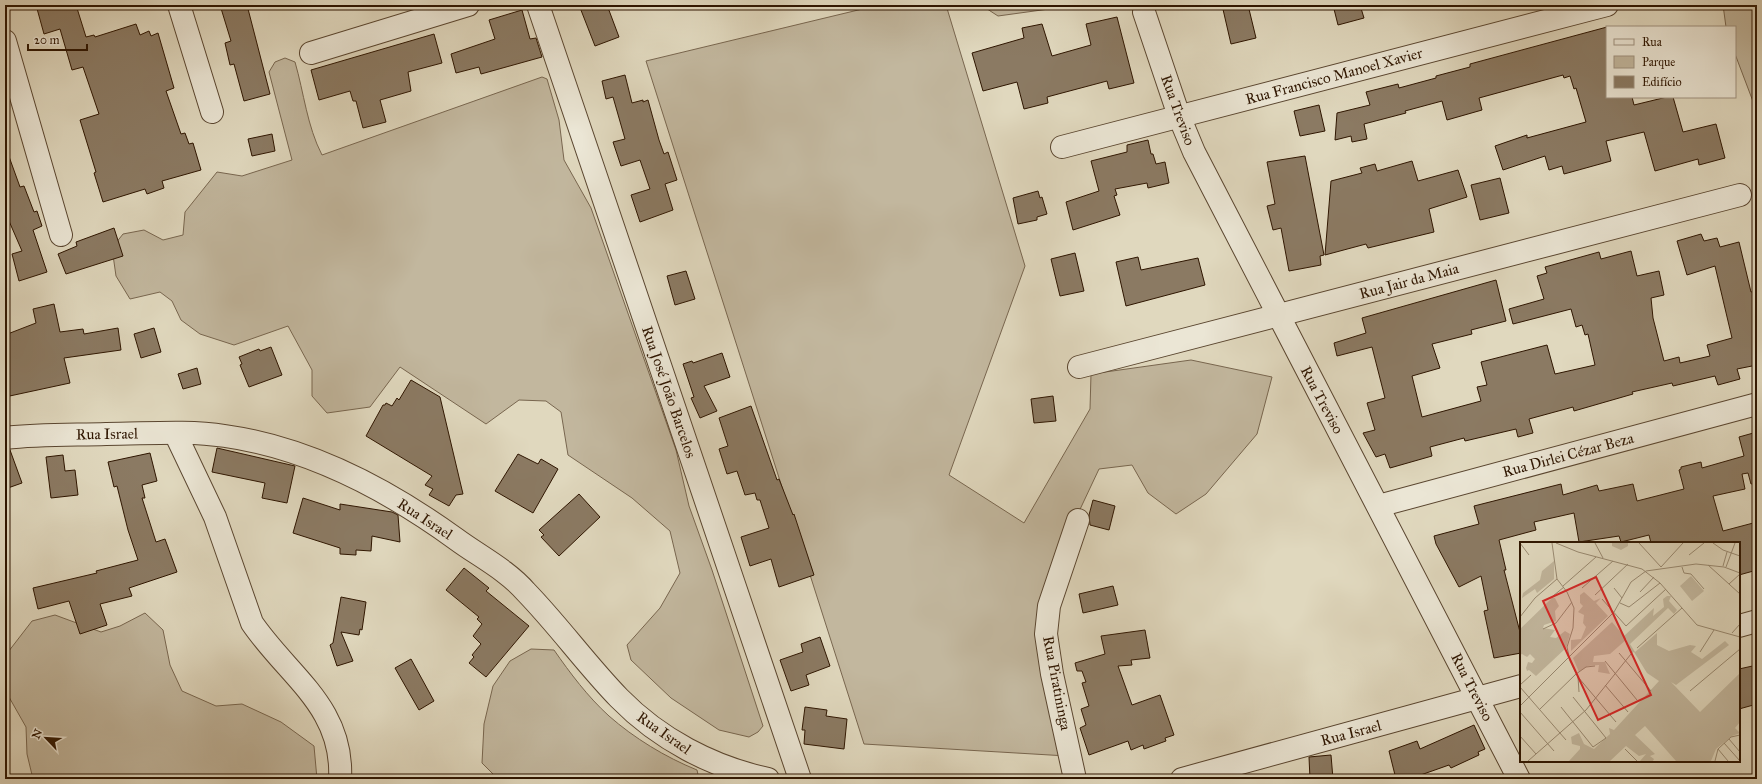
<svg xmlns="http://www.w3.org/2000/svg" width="1762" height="784" viewBox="0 0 1762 784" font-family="'IM FELL Great Primer',serif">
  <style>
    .green { fill: #c2b79e; stroke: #78664f }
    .building { fill: #8b7a63; stroke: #2e1500 }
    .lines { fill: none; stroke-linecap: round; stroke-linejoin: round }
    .minor-casing { stroke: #5a4630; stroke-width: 24 }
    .minor { stroke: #ebe6d5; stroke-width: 22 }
    .labels { text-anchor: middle; stroke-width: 3; stroke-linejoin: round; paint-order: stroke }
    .street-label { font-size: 15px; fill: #2e1500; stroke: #ebe6d5 }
    .inset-road { fill: none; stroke: #998a72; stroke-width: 1 }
    .view { fill: #d62828; fill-opacity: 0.15; stroke: #d62828; stroke-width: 2 }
    .inset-edge { fill: none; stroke: #2e1500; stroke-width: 2 }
  </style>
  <rect width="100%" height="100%" fill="#e0d8be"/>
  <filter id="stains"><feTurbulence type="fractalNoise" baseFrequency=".005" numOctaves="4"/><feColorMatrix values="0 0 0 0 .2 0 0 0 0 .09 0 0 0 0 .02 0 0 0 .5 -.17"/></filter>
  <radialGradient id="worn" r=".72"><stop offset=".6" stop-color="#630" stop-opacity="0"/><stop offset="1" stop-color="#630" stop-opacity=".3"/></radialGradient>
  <!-- green -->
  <g class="green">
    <path d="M879,5H946L1025,266L949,475L1024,523L1090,409L1091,374L1191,360L1272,377L1257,434L1206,494L1176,514L1148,493L1132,465L1099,469L1075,520L1043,608L1067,756L864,744L646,61Z"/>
    <path d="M981,5H1078L998,16Z"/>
    <path d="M1723,5H1757V112L1735,54V27H1726Z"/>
    <path d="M285,58L295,62C304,93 307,126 322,155L542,77L547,79L559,120L564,160L591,208L676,450L689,506L712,570L763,726L758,732L749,737L719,730L671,698L631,660L627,645L660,608L680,573L670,531L632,498L568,455L561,412L546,401L519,400L486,424L400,367L370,407L327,413L312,396V370L288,326L234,345L200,334L181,320L172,301L160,292L130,299L116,276L112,248L123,234L144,230L163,240L183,235L185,212L217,172L242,176L292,160L269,72L275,62Z"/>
    <path d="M145,613L163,630L170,665L182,691L216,706L242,704L281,722L314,746L317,779H33L27,754L26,727L5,690V656L32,621L55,615L101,632L120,626Z"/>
    <path d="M531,649L554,650C570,673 588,697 609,716C634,738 665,757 697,770L699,779H498L482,763L484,724L493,686L510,661Z"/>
  </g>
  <!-- building -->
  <g class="building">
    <path d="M36,5H76L86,37L94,35L95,37L136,24L140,35L149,31L151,36L158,33L174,88L166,91L181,134L185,133L189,144L193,143L201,170L162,181L164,188L147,194L145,189L103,202L94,173L96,172L80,120L99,114L83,67L72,70L60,29L44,34Z"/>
    <path d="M220,5H247L270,94L244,101L234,64L230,65L225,43L231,41Z"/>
    <path d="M579,5H607L619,37L595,46Z"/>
    <path d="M1222,5H1248L1256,38L1231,44Z"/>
    <path d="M1333,5H1360L1364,18L1338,25Z"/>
    <path d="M522,10L530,39L536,38L542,57L481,74L479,67L456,73L451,54L495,39L489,20Z"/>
    <path d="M1117,17L1134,83L1109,89L1107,81L1047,97L1048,103L1024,109L1017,82L983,91L972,53L1024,38L1022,28L1042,24L1052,56L1091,45L1086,24Z"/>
    <path d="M1607,27V97H1632L1634,105L1667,97H1673L1683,132L1716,124L1725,158L1699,165L1698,159L1655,171L1644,132L1606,141L1611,161L1564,174L1562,166L1549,170L1545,156L1503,170L1495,146L1527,135V138L1586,122L1576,88L1574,89L1570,76L1564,78L1563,75L1479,98L1482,110L1447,120L1442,101L1405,111L1406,113L1364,124L1367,139L1352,142L1351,136L1335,140L1337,113L1370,105L1366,92L1398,84L1399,88L1436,78V76L1470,67V64Z"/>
    <path d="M434,34L442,63L408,72L411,91L380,100L386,122L363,128L356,101H353L350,91L319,100L311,70Z"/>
    <path d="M625,75L632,103L643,100V102L648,100L659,140L664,154L668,152L677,180L665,184L673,210L640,222L631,195L650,189L640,160L621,166L613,142L625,139L613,97L606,99L602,81Z"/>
    <path d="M1319,105L1325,131L1300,136L1294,111Z"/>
    <path d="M272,134L275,151L252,156L248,139Z"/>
    <path d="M1148,140L1151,154H1153L1156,164L1165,162L1169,183L1148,188L1147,183L1115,189L1117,195L1114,196L1120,215L1073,230L1066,202L1099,191L1091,161L1127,152V145Z"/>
    <path d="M7,151L20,187L24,186L34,212L37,211L42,226L33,230L47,272L19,281L12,254L22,251L9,221L5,223V152Z"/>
    <path d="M1305,156L1324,255L1320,256L1321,265L1289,271L1281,228L1273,230L1267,206L1275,204L1267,162Z"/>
    <path d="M1412,161L1418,181L1458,170L1467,197L1429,209L1434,232L1368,248L1366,244L1325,255L1331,181L1362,173L1360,168L1375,164L1377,171Z"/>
    <path d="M1500,178L1509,213L1480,220L1471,185Z"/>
    <path d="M1038,191L1040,198L1042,197L1047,214L1037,217V220L1018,224L1013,198Z"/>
    <path d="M114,228L123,256L66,274L58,254L77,246L76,242Z"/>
    <path d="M1701,234L1704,241L1717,238L1720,247L1739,242L1751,292L1757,291V365L1737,369L1740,379L1718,385L1715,376L1673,386L1672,383L1632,392L1633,394L1574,411L1573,407L1529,419L1533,433L1518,437L1516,429L1465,441L1464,438L1430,447L1432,456L1390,468L1385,454L1376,457L1363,433L1375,430L1367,403L1385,398L1372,347L1337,356L1334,343L1366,333L1362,318L1496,280L1506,321L1471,330L1472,334L1432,344L1440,368L1412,376L1422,417L1481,401L1477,387L1487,385L1481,362L1547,345L1555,374L1595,365L1588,334L1585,335L1582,325L1576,327L1571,309L1513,324L1509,309L1544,299L1537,276L1547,273L1545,267L1599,252L1601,259L1631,251L1637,276L1659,271L1664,295L1651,298L1653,318L1664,361L1679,357L1680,363L1710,356L1707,345L1732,338L1715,266L1687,275L1677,241Z"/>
    <path d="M1075,253L1084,291L1060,296L1051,259Z"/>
    <path d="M1138,257L1141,270L1198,258L1205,285L1126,306L1116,262Z"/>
    <path d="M686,271L695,299L675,305L667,276Z"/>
    <path d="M54,304L60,332L83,329L84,334L118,328L121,350L64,358L70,383L5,397V335L36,323L33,309Z"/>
    <path d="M154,328L161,352L141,358L134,334Z"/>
    <path d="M271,347L282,375L249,387L240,365L242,364L239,357L259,349L260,351Z"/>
    <path d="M722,353L730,377L704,386L717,411L700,418L691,398L694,397L683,364L692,361L693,363Z"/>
    <path d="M197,368L201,384L183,389L178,374Z"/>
    <path d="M411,380L440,397L463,494L456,495L449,506L429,495L433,489L425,485L432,476L366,436L383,405H385L386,403L392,406L397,398L399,400Z"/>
    <path d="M1053,396L1056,421L1034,423L1031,399Z"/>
    <path d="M751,406L777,480L779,479L793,515L794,514L814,575L779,587L771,559L750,566L741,537L769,528L760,500H757L755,493L745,495L737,471L727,474L719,449L728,446L719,418Z"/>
    <path d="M1757,432V483L1751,484L1748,473L1742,474L1745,489L1713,496L1723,531L1757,522V570L1739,575V543H1651L1649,535L1621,542L1619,536L1579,542L1574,513L1534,522L1536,530L1499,540L1506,570H1504L1521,636V653L1494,658L1484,611L1488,610L1481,576L1459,587L1436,544L1434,536L1479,524L1474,506L1561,484L1563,495L1597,485L1599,491L1633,484L1637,501L1684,489L1679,470L1681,469V467L1701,462L1702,468L1744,456L1739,437Z"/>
    <path d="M217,448L295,466L287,503L262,498L265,483L212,472Z"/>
    <path d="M5,450H10L22,483L5,489Z"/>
    <path d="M150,453L157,481L142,485L145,498H142L156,542L165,539L177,572L129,588L132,596L100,604L107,625L80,634L69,601L38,609L33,588L97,573L96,571L138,560L128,530L117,486L114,487L108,462Z"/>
    <path d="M518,454L538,464L541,459L558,469L533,513L495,491Z"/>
    <path d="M63,455L65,471L75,470L78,495L51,498L46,457Z"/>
    <path d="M579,494L600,517L559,556L541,537L544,535L539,530Z"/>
    <path d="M303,498L340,510V504L392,512L398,515L400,542L372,536L371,551L356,550V555L340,554V548L293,533Z"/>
    <path d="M1093,500L1115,506L1109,530L1090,525L1089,515Z"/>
    <path d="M464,568L489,588L486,591L529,626L486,677L469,663L474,657L472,655L481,644L473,636L482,624L477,619L479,617L446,590Z"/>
    <path d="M1113,586L1118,605L1083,613L1079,594Z"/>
    <path d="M341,597L366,602L362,630L360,629L359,635L341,632L353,661L337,666L330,645L333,643Z"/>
    <path d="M1145,630L1150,658L1131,660L1132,665L1118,666L1132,705L1160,695L1174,735L1165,738L1166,741L1144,749L1143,745L1131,750L1128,741L1089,755L1080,728L1086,725L1081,709L1089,706L1082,683L1086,682L1082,671H1077L1075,663L1105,654L1101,636Z"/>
    <path d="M820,637L830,666L806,675L809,685L791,691L780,660L803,652L801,644Z"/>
    <path d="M411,659L434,701L419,710L395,668Z"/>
    <path d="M1757,665V704L1739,709V669Z"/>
    <path d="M805,707L827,710L826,716L847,719L844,749L804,744L805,730H802Z"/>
    <path d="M1474,725L1485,749L1478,752L1479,755L1451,768L1449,765L1415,777V775L1396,779L1389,751L1417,741L1420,749Z"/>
    <path d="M1331,755L1333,779H1310L1309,757Z"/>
  </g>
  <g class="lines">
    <!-- minor casing -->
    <g class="minor-casing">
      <g id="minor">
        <path d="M179,5L212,112"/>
        <path d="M538,5L800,779"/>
        <path d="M1144,12L1179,116L1194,152L1519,779"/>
        <path d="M5,41L61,235"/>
        <path d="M311,53L468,5"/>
        <path d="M1062,147L1607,5"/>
        <path d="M1079,367L1740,195"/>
        <path d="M175,433L215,517L252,623C288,676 344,707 340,779"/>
        <path d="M5,438C39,434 73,435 106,434C145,434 186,430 225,436C310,448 387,489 456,539C479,556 507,570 526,592C559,626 586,664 619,698C659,739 712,767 768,779"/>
        <path d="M1378,506L1757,404"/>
        <path d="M1739,626L1757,621"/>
        <path d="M1075,779L1052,674L1046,634L1049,606L1078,520"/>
        <path d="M1182,779L1521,686"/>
      </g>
    </g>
    <!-- minor -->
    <use href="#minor" class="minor"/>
  </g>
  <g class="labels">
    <!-- street labels -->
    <g class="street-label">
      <text transform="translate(1334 76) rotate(-15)" y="5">Rua Francisco Manoel Xavier</text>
      <text transform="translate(1178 110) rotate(70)" y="5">Rua Treviso</text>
      <text transform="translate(1409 281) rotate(-15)" y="5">Rua Jair da Maia</text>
      <text transform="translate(669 392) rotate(71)" y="5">Rua José João Barcelos</text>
      <text transform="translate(1322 400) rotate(62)" y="5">Rua Treviso</text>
      <text transform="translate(107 434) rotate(-1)" y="5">Rua Israel</text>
      <text transform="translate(1568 455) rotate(-15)" y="5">Rua Dirlei Cézar Beza</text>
      <text transform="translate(425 519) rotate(33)" y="5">Rua Israel</text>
      <text transform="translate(1057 683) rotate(79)" y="5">Rua Piratininga</text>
      <text transform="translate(1472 687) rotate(63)" y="5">Rua Treviso</text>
      <text transform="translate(664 733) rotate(35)" y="5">Rua Israel</text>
      <text transform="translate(1351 733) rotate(-15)" y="5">Rua Israel</text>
    </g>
  </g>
  <!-- overview -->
  <g transform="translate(1520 542)">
    <rect width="220" height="220" fill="#e0d8be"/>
    <path d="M92,1H108V4L101,8L92,4ZM34,19V37L17,51L15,47L2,56L3,51L20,38L22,29ZM171,34L184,49L172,59L160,44ZM64,50L74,59L81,56L76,61L88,74L51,109V98L61,97L66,85L63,81L64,73L58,70L63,64L60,61V53ZM147,54H151L149,59L157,68L154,72L148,66L110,102L115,110L137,91V103L149,109L170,103L176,104L171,110L182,117L205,99L209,103L156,143L151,140L180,170L220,131V180L215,186L220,191L212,194L196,207L191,219H156L125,184L115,193L135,212L130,214L134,217L133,219H120L126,212L119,214L106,204L90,219H49L60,207V204L52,202L51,195L59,191L64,202L74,207L90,192L89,186L94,188L139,139L127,131L114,110L112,111L106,102L107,97L90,112L74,114L73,120H85L90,132L78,130L79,123L68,124L59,130L53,116L92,80L104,94L134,66L133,74L144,65L143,57ZM32,56H35L39,64L35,69L36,79L24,83L23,86L35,88L30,95L36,96L45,89L50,92L46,106L16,134L9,128L7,129L6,126L8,120L12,121L15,117L10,112L7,115L2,112L0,113V87Z" fill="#c2b79e"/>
    <path class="inset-road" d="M0,1L9,13M32,1L37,37L47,50L54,66L53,86L47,105L50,119L58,135L96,180M36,1L58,10L122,27L140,41L177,83L220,95M75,1L83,16M119,1L141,25L163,1M193,1L203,8L220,14M169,13L184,1M188,23L220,52M203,24L207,10M162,25L164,31L171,32L184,47M206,25L215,1M209,42L220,32M43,44L76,15M62,46L93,19M94,46L102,56M120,50L134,35M75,53L108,22M33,54L44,45M82,57L106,84L146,47M100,61L109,65L140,41M0,75L15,56L37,37M23,87L36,81L52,60M212,91L220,82M117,106L162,66M180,110L194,88M99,111L131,149M85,119L117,158M58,135L59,150M0,143L11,133M85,143L108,170M0,145L46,198M170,149L220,107M0,164L94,70L111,40L126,29L176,22L204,25L220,31M41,165L73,205L86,196L53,155M19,168L56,132L66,125L75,124M0,170L34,209M0,194L16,212M209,197L220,210M204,201L220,219M105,207L117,219M198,207L208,219M8,219L66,168L111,112M195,219L198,207L211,195L220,193"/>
    <path class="view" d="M76,35L131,153L78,178L23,59Z"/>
    <rect width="220" height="220" class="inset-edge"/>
  </g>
  <!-- margin -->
  <rect width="1762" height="784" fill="none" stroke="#e0d8be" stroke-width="20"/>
  <rect x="6" y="6" width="1750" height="772" fill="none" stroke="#2e1500" stroke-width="2"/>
  <rect x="10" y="10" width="1742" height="764" fill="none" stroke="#2e1500"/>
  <!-- legend -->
  <rect x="1606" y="26" width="130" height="72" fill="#ebe6d5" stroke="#9f9280"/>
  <rect x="1614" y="39" width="20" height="6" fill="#ebe6d5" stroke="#9f9280"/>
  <text x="1642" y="46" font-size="12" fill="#2e1500">Rua</text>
  <rect x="1614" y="56" width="20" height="12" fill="#c2b79e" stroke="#9f9280"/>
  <text x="1642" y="66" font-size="12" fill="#2e1500">Parque</text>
  <rect x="1614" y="76" width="20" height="12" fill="#8b7a63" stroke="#9f9280"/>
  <text x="1642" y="86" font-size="12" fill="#2e1500">Edifício</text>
  <!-- north arrow -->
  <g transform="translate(46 738) rotate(295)" stroke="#ebe6d5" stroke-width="3" paint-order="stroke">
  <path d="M0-3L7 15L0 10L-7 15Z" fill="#2e1500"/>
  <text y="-6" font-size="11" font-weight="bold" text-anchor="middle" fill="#2e1500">N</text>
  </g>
  <!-- scale -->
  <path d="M28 44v6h59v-6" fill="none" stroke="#2e1500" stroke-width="2"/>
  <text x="34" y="44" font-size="12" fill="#2e1500" stroke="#ebe6d5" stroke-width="3" paint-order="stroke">20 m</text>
  <rect width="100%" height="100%" filter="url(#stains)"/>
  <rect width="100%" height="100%" fill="url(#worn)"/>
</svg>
